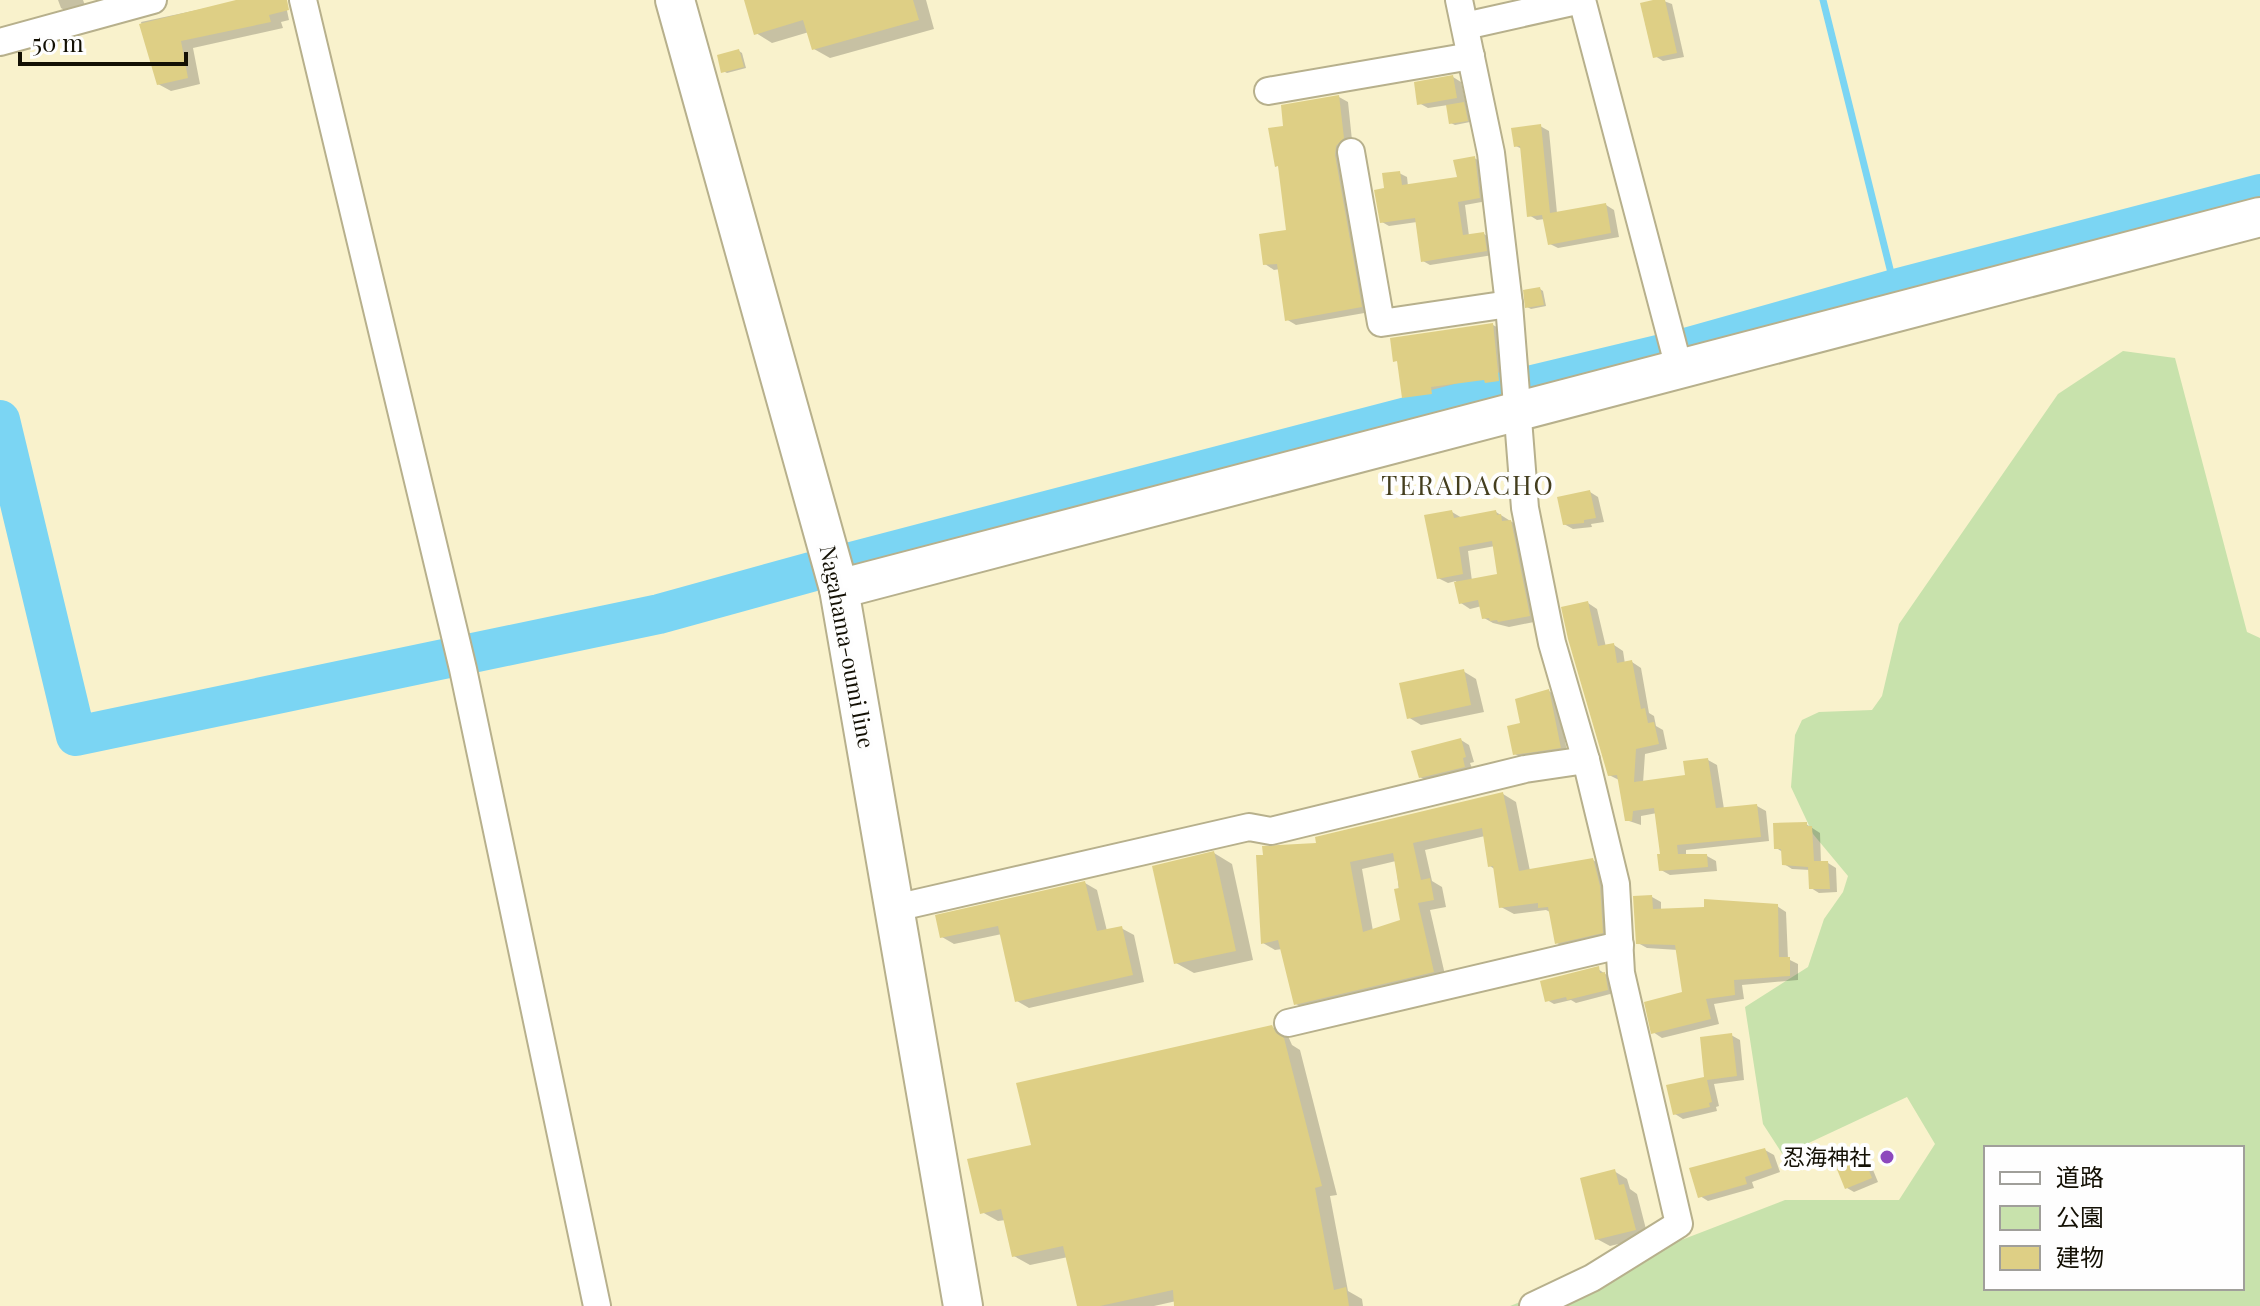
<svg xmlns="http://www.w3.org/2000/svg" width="2260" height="1306" viewBox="0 0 2260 1306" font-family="'Playfair Display','Noto Sans JP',serif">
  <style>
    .green { fill: #c8e2ac; fill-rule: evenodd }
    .shadow { fill: #0003; fill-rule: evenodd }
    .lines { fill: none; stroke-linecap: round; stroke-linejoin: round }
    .stream { stroke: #7bd5f3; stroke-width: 7 }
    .river { stroke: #7bd5f3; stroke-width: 40 }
    .building { fill: #decf85; fill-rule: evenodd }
    .street-casing { stroke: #b7b08c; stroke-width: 30 }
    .secondary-casing { stroke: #b7b08c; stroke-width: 42 }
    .street { stroke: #fff; stroke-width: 26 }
    .secondary { stroke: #fff; stroke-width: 38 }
    .poi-dot { fill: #8d49bd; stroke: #fefefe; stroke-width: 3 }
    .labels { text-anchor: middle; stroke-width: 8; stroke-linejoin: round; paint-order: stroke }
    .street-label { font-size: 22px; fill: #131004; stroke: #fefefe }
    .poi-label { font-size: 22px; fill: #131004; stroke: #fefefe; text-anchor: end }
    .quarter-label { font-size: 26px; letter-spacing: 2px; fill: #443e1e; stroke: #fefefe }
  </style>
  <rect width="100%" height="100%" fill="#f9f2cc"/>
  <!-- green -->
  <path class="green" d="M2123,351L2175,358L2247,632L2260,638V1306H1510L1785,1200H1899L1935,1144L1907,1097L1783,1155L1763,1124L1745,1007L1808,967L1824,919L1843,892L1848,876L1813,834L1791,787L1795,735L1802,720L1819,712L1872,710L1882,696L1899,624L2058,394ZM1986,1148H2242V1288H1986Z"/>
  <!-- shadow -->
  <g class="shadow">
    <path d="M58,0H83L86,8L69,13L61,8Z"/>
    <path d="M244,0H275L286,6L289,20L281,22L283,28L193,48L200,84L171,91L158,84L141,22Z"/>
    <path d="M746,0H926L934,29L830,58L814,49L809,32L772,43L756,33Z"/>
    <path d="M1661,0L1672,4L1684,57L1663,61L1655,56Z"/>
    <path d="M739,51L742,53L746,68L727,73L723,71Z"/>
    <path d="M1453,77L1461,82L1470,122L1455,125L1451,123L1448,105L1428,108L1419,103Z"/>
    <path d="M1339,97L1348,102L1370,312L1296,325L1286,319L1280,269L1274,270L1265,264L1288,232L1285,127Z"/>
    <path d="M1540,126L1549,131L1557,213L1606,205L1614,210L1619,237L1558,248L1550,244L1545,219L1537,220L1529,215L1522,149L1516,146Z"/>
    <path d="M1474,158L1482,162L1487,201L1465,205L1469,236L1484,234L1491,239L1493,255L1430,265L1423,261L1417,222L1389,226L1382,222L1386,190L1399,173L1407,177L1408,186L1459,179Z"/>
    <path d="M1540,289L1543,291L1546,306L1531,309L1527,307Z"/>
    <path d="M1493,325L1506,332L1511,388L1500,389L1495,387L1443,394L1444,400L1417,404L1404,396L1400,363L1395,360Z"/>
    <path d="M1590,492L1598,497L1604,522L1591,524L1592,527L1573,529L1564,524Z"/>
    <path d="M1452,512L1462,518L1496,512L1520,527L1539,621L1509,627L1493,623L1484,618L1482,606L1470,609L1461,603L1456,581L1448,583L1438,578ZM1495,546L1500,575L1472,581L1468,551Z"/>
    <path d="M1588,603L1597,609L1606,647L1614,645L1623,651L1625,664L1632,662L1641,668L1649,713L1654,716L1656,726L1663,730L1667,749L1645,754L1643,783L1687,776L1708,760L1717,765L1724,809L1757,806L1766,811L1769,841L1686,850V856H1707L1716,861L1717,871L1670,875L1661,870L1663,856L1657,813L1641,816V825L1626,820L1619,780L1609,775Z"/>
    <path d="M1463,671L1476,679L1484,712L1421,725L1408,717Z"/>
    <path d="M1549,691L1556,696L1567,751L1522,758L1515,754L1523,724Z"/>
    <path d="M1461,740L1469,745L1474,762L1470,763L1473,771L1429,782L1420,777Z"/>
    <path d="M1503,794L1516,802L1530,871L1593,860L1606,868L1615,939L1570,950L1557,943L1552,913L1546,910L1514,914L1501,907L1496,870L1490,866L1485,836L1425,850L1432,881L1442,887L1446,907L1430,910L1446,979L1309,1011L1296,1004L1282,949L1275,950L1263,943L1318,845ZM1396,861L1402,922L1373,931L1362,869Z"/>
    <path d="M1806,824L1820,833L1821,863H1828L1836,868L1837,892L1819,893L1811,888L1810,870L1792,869L1784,864L1783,852L1776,848Z"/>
    <path d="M1214,853L1232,864L1253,960L1194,973L1176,963Z"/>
    <path d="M1085,883L1097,890L1107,931L1121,928L1134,935L1144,982L1029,1008L1017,1001L1002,934L954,944L942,937Z"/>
    <path d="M1652,897L1661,902V911L1777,906L1786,912L1788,959L1798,964V980L1742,985L1744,999L1714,1004L1719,1024L1662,1038L1653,1032L1684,994L1678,950L1647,948L1638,943Z"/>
    <path d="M1598,969L1611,978L1614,993L1576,1003L1571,1000L1554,1004L1547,1000Z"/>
    <path d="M1272,1027L1288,1036L1292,1045L1300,1050L1337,1195L1330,1196L1348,1291L1362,1299L1363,1306H1187L1181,1300L1154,1306H1079L1068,1257L1030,1265L1014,1256L1006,1220L998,1221L982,1212L1033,1147Z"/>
    <path d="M1731,1035L1740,1040L1744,1080L1714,1084L1719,1106L1716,1107L1717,1111L1683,1119L1675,1114L1706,1078Z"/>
    <path d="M1765,1150L1774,1155L1780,1172L1752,1182L1754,1188L1708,1201L1700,1196Z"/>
    <path d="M1860,1153L1868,1158L1878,1182L1854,1192L1847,1188Z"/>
    <path d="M1614,1171L1627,1179L1630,1189L1637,1194L1648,1237L1610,1246L1597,1239Z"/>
  </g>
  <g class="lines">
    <!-- stream -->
    <path class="stream" d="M1823,0L1895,289"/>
    <!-- river -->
    <g class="river">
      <path d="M0,420L76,736L659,614L811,572"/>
      <path d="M851,562L1495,394L1675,351L1895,289L2260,194"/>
    </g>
  </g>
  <!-- building -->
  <g class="building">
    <path d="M236,0H287L289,10L269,15L271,22L181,41L188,78L157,85L139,24Z"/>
    <path d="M744,0H913L919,20L812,50L803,20L754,35Z"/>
    <path d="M1653,0H1665L1677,53L1653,58L1640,3Z"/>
    <path d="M739,49L744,67L721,73L717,55Z"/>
    <path d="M1453,75L1457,98L1417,105L1414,82Z"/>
    <path d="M1339,95L1344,138L1336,146L1335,155L1362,307L1285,321L1277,264L1263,265L1259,234L1286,230L1278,166L1275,167L1268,128L1283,126L1281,105Z"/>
    <path d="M1464,102L1468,121L1449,124L1446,105Z"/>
    <path d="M1541,124L1550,213L1606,203L1611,233L1548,245L1542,215L1527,217L1520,146L1514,147L1511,128Z"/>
    <path d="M1475,156L1480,198L1458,202L1463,235L1484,232L1487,251L1421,262L1415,218L1380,223L1374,190L1384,188L1382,173L1400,171L1402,185L1457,177L1453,160Z"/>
    <path d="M1540,287L1544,305L1525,308L1523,290Z"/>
    <path d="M1493,323L1499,381L1485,383L1484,380L1431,387L1432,394L1402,398L1397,361L1393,362L1390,338Z"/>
    <path d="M1590,490L1596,518L1584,520V523L1563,525L1557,497Z"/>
    <path d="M1452,510L1454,518L1496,510L1497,515L1501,514L1502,521L1511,520L1530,616L1498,622L1497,620L1490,621L1489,618L1482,619L1478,600L1459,604L1454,582L1497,574L1492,541L1459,547L1463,574L1437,579L1424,515Z"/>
    <path d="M1588,601L1598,646L1614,643L1617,663L1632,660L1641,709L1645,708L1648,723L1654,722L1659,744L1636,749L1634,782L1685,775L1683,761L1708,758L1716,808L1757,804L1761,837L1677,845L1678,854H1707L1708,867L1659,871L1657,854H1660L1654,808L1633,811L1632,821H1625L1617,775L1608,776L1568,639L1561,607Z"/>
    <path d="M1464,669L1471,705L1407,719L1399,683Z"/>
    <path d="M1549,689L1561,748L1513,755L1507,726L1520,723L1515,699Z"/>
    <path d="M1461,738L1466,757L1463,758L1465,767L1419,778L1411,751Z"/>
    <path d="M1503,792L1519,871L1593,858L1600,886L1603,933L1555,944L1548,907L1538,908V903L1499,908L1493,866L1488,867L1482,828L1413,843L1421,880L1430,878L1434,900L1418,903L1434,972L1294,1005L1278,940L1261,944L1256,855H1263L1262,846L1316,843L1315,837ZM1393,853L1399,888L1394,889L1400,920L1363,932L1350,862Z"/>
    <path d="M1807,822V826H1812L1814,861H1828L1830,889H1809L1808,867L1782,865L1781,849H1774L1773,823Z"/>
    <path d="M1214,851L1236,951L1174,964L1152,866Z"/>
    <path d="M1085,881L1097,931L1122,926L1133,975L1015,1002L998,926L940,938L935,915Z"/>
    <path d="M1652,895L1653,909L1704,907V899L1778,904L1779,957H1790V976L1734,980L1735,995L1706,999L1711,1019L1651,1034L1644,1002L1682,992L1675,945L1636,944L1633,896Z"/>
    <path d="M1599,966L1600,973L1605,972L1608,990L1567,1000L1566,997L1545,1002L1540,981Z"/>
    <path d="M1272,1025L1276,1033L1284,1038L1322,1186L1315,1188L1334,1290L1346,1287L1349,1306H1174L1173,1290L1100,1306H1077L1063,1246L1012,1257L1001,1209L980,1214L967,1159L1031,1145L1016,1083Z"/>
    <path d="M1732,1033L1737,1076L1707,1080L1712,1102L1709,1103L1710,1107L1673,1115L1666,1085L1704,1077L1700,1037Z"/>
    <path d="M1765,1148L1772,1168L1745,1177L1747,1184L1698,1198L1689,1168Z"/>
    <path d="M1861,1151L1872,1178L1845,1189L1834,1162Z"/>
    <path d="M1615,1169L1619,1185L1624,1184L1636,1230L1595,1240L1580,1178Z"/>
  </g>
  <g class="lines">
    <!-- street casing -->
    <g class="street-casing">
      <g id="street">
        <path d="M303,0L463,669L597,1306"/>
        <path d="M1459,0L1491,153L1509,304L1525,508L1552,643L1586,760L1616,884L1621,973L1679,1224L1592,1278L1533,1306"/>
        <path d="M1582,0L1679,368"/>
        <path d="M1465,26L1581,0"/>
        <path d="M0,42L153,0"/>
        <path d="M1268,91L1471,56"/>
        <path d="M1351,152L1381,323L1509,304"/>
        <path d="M895,908L1249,827L1271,831L1525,769L1586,760"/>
        <path d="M1288,1023L1620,945"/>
      </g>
    </g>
    <!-- secondary casing -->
    <g class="secondary-casing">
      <g id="secondary">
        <path d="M675,0L839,589L963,1306"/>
        <path d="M839,589L2260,217"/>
      </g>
    </g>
    <!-- street -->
    <use href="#street" class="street"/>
    <!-- secondary -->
    <use href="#secondary" class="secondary"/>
  </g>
  <!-- markers -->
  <circle class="poi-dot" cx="1887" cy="1157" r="8"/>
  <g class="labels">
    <!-- street labels -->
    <g class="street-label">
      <text transform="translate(847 647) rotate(79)" y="8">Nagahama-oumi line</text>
    </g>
    <!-- poi labels -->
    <g class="poi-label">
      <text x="1871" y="1165">忍海神社</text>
    </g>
    <!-- quarter labels -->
    <g class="quarter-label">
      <text x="1468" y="495">TERADACHO</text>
    </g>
  </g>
  <!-- legend -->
  <rect x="1984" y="1146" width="260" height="144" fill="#fefefe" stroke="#a09f9a" stroke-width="2"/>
  <rect x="2000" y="1172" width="40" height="12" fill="#ffffff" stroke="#a09f9a" stroke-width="2"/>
  <text x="2056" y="1186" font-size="24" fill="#131004">道路</text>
  <rect x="2000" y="1206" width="40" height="24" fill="#c8e2ac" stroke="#a09f9a" stroke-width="2"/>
  <text x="2056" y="1226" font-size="24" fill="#131004">公園</text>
  <rect x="2000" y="1246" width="40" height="24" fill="#decf85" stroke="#a09f9a" stroke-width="2"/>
  <text x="2056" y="1266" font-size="24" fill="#131004">建物</text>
  <!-- scale -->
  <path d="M20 52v12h166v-12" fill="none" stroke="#131004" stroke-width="4"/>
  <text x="32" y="52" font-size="24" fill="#131004" stroke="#fefefe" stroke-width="6" paint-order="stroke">50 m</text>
</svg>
